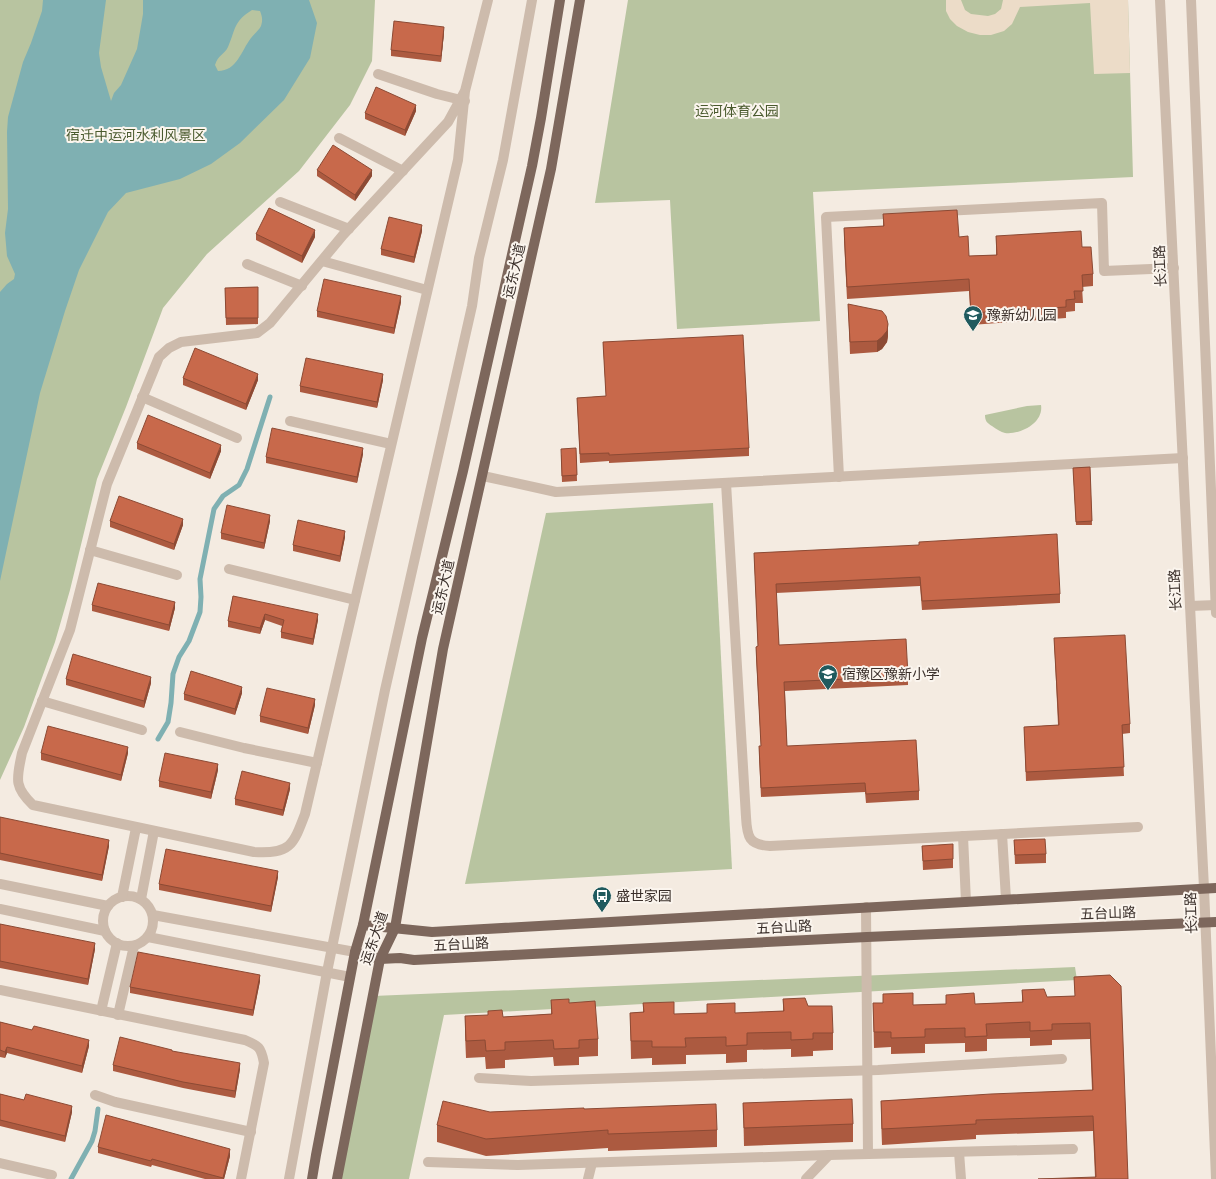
<svg xmlns="http://www.w3.org/2000/svg" width="1216" height="1179" viewBox="0 0 1216 1179" font-family="Manrope,'Noto Sans SC',sans-serif">
  <style>
    .green { fill: #b8c4a0 }
    .plaza { fill: #ecdcc8 }
    .water { fill: #7fb0b2; fill-rule: evenodd }
    .lines { fill: none; stroke-linecap: round; stroke-linejoin: round }
    .stream { stroke: #7fb0b2; stroke-width: 5 }
    .minor { stroke: #cdbbac; stroke-width: 10 }
    .major { stroke: #7d675c; stroke-width: 10 }
    .wall { fill: #ac5a40 }
    .shaded-wall { fill: #8c4a34 }
    .building { fill: #c8694b; stroke: #8c4a34 }
    .labels { text-anchor: middle; stroke-width: 4; stroke-linejoin: round; paint-order: stroke }
    .park-label { font-size: 14px; fill: #4a5a2e; stroke: #fbf5ee }
    .street-label { font-size: 14px; fill: #3b302b; stroke: #fbf5ee }
    .poi-label { font-size: 14px; fill: #3b302b; stroke: #fbf5ee; text-anchor: start }
  </style>
  <rect width="100%" height="100%" fill="#f4ebe1"/>
  <!-- green -->
  <g class="green">
    <path d="M0,0H375L372,61L350,105L299,171L207,254L163,308L126,407L97,479L70,590L55,642L24,727L0,780Z"/>
    <path d="M628,0H1128L1133,177L813,192L820,321L677,329L670,200L595,203Z"/>
    <path d="M1041,405C1044,423 1020,435 1005,433C1001,432 996,429 992,426C987,423 985,421 985,415L1027,406Z"/>
    <path d="M713,503L732,869L465,884L546,513Z"/>
    <path d="M1075,967L1077,980L444,1015L409,1179H336L373,996Z"/>
  </g>
  <!-- plaza -->
  <path class="plaza" d="M946,0H961L965,10L971,14L988,16L995,14L1001,9L1003,0H1128L1130,73L1094,74L1090,3L1020,7L1012,24L1004,31L991,35H980L968,32L957,26L950,19L946,11Z"/>
  <!-- water -->
  <path class="water" d="M43,0H106L99,53L101,67L111,101L114,93L121,85L137,49L143,14V0H309L317,23L310,58L284,100L240,143L211,164L180,179L126,193L108,212L79,270L65,311L40,393L0,581V292L7,284L14,279L15,274L7,256L5,233L8,209L7,132L8,117L23,62L31,43L42,11ZM252,10L260,11C262,16 263,20 261,26C259,30 254,34 251,38C241,51 237,71 218,71L215,65C218,55 224,55 228,47C236,29 233,22 252,10Z"/>
  <g class="lines">
    <!-- stream -->
    <g class="stream">
      <path d="M158,739L168,722L171,703L173,674L179,657L189,641L200,612L201,597L200,579L214,509L223,496L239,485L247,469L270,397"/>
      <path d="M71,1179L92,1141L95,1131L98,1109"/>
    </g>
    <!-- minor -->
    <g class="minor">
      <path d="M1160,0L1204,888L1216,1178"/>
      <path d="M1191,0L1216,613"/>
      <path d="M378,74L437,94L465,101"/>
      <path d="M465,91L448,122L343,235L270,323L257,333L181,342L169,348L159,357L107,484L70,630L22,753C17,778 13,786 33,805L254,852C290,854 293,846 305,814L458,160L465,91L488,0"/>
      <path d="M339,138L403,171"/>
      <path d="M280,202L349,229"/>
      <path d="M322,261L427,290"/>
      <path d="M247,264L302,286"/>
      <path d="M142,397L237,438"/>
      <path d="M290,421L391,444"/>
      <path d="M483,476L556,492L1183,458"/>
      <path d="M839,477L826,217L1102,203L1104,271L1174,268"/>
      <path d="M726,483L746,817C747,837 749,845 770,846L1138,827"/>
      <path d="M90,550L177,575"/>
      <path d="M229,569L355,600"/>
      <path d="M1190,606L1216,605"/>
      <path d="M42,701L142,730"/>
      <path d="M180,732L244,748L317,763"/>
      <path d="M1002,834L1006,899"/>
      <path d="M963,836L966,902"/>
      <path d="M0,884L108,906"/>
      <circle cx="128" cy="921" r="25"/>
      <path d="M122,897L136,828"/>
      <path d="M141,899L154,831"/>
      <path d="M866,907L868,1154"/>
      <path d="M0,909L105,931"/>
      <path d="M153,915L355,952"/>
      <path d="M148,937L350,977"/>
      <path d="M0,990L245,1040C259,1046 261,1047 264,1063L241,1179"/>
      <path d="M101,1011L117,943"/>
      <path d="M118,1015L134,946"/>
      <path d="M479,1078L531,1081L878,1070L1062,1059"/>
      <path d="M95,1095L115,1102L251,1132"/>
      <path d="M959,1152L961,1179"/>
      <path d="M428,1162L518,1165L829,1155L1073,1149"/>
      <path d="M0,1163L52,1175"/>
      <path d="M289,1179L327,972L385,690L472,306L479,258L503,160L532,0"/>
      <path d="M588,1179L592,1163"/>
      <path d="M806,1179L829,1155"/>
    </g>
    <!-- major -->
    <g class="major">
      <path d="M363,925L432,932L1216,888"/>
      <path d="M355,952L380,959L400,958L414,960L867,937L1216,922"/>
      <path d="M312,1179L316,1155L355,952L363,925L422,638L463,471L532,166L541,118L560,0"/>
      <path d="M337,1179L380,959L395,928L443,649L551,169L580,0"/>
    </g>
  </g>
  <!-- wall -->
  <g class="wall">
    <path d="M444,33L441,62L391,56V50Z"/>
    <path d="M416,111L405,136L365,119V113Z"/>
    <path d="M317,170L372,176L355,201L317,176Z"/>
    <path d="M883,214L959,237L969,256L996,255V236L1082,247L1093,274V286L1082,287L1083,303H1075V311L1066,312V318L971,325L969,291L847,299L844,240V228L883,226Z"/>
    <path d="M422,231L414,263L381,255V249Z"/>
    <path d="M256,234L315,237L302,263L256,240Z"/>
    <path d="M258,287V324L226,325L225,288Z"/>
    <path d="M401,302L394,334L317,317V311Z"/>
    <path d="M848,304L888,336L887,342L882,349L877,352L850,354Z"/>
    <path d="M603,342L749,448V456L609,463V461L580,463L577,398L606,396Z"/>
    <path d="M183,378L258,380L246,410L183,385Z"/>
    <path d="M383,380L377,408L300,392V386Z"/>
    <path d="M137,443L221,451L210,479L137,449Z"/>
    <path d="M576,448L577,481L562,482L561,455Z"/>
    <path d="M363,454L357,483L266,463V457Z"/>
    <path d="M1090,467L1092,525H1076L1073,468Z"/>
    <path d="M110,521L183,525L174,550L110,527Z"/>
    <path d="M270,521L264,549L221,539V533Z"/>
    <path d="M345,537L340,562L293,551V545Z"/>
    <path d="M754,553L1060,594V603L922,610L920,586L776,593L779,645L908,676V685L785,691L787,746L919,791V800L866,803L865,792L761,797L759,755V746H761L756,656V647L758,646Z"/>
    <path d="M233,596L318,620L313,645L281,638V632L282,626L265,620L260,634L228,627V621Z"/>
    <path d="M92,605L175,608L169,631L92,611Z"/>
    <path d="M1054,638L1130,724V733L1122,734L1124,776L1026,781L1024,727L1058,725Z"/>
    <path d="M66,679L151,683L144,708L66,685Z"/>
    <path d="M242,693L235,715L184,700V694Z"/>
    <path d="M315,705L308,734L260,722V716Z"/>
    <path d="M41,753H128L121,781L41,760Z"/>
    <path d="M218,770L211,799L159,787V781Z"/>
    <path d="M290,789L283,816L235,805V799Z"/>
    <path d="M0,817L109,846L102,881L0,860Z"/>
    <path d="M1014,840L1046,854V863L1015,864Z"/>
    <path d="M922,846L953,859V868L923,870Z"/>
    <path d="M278,877L271,912L159,890V884Z"/>
    <path d="M0,924L95,949L88,985L0,968Z"/>
    <path d="M1110,975L1128,1179L1095,1177L1093,1131L976,1135V1139L882,1145L881,1117V1101L1092,1090L1090,1039L1052,1040V1045L1030,1046V1038L987,1039V1051L965,1052V1043L925,1044V1053L891,1054V1047L874,1048L873,1003L913,1005L946,1004V995L975,1004L1022,1002V990L1047,997L1075,996L1074,977Z"/>
    <path d="M260,981L253,1016L130,993V987Z"/>
    <path d="M783,999L808,1006L833,1033V1050L813,1051V1056L791,1057V1049L747,1050V1062L726,1063V1054L686,1055V1064L652,1065V1058L631,1059L630,1013L643,1012V1003L674,1014L735,1013L783,1011Z"/>
    <path d="M551,1000L569,1003L598,1039V1056L579,1057V1065L554,1066L553,1057L505,1060V1068L486,1069L485,1057L466,1058L465,1034V1016L503,1017L551,1014Z"/>
    <path d="M0,1022L89,1046L82,1073L7,1053L5,1058L0,1057Z"/>
    <path d="M113,1065L240,1069L235,1098L183,1088L113,1071Z"/>
    <path d="M0,1094L72,1112L65,1142L0,1126Z"/>
    <path d="M743,1103L853,1124V1142L744,1146Z"/>
    <path d="M584,1109L717,1130V1147L608,1151V1148L486,1156L437,1142V1125L490,1112Z"/>
    <path d="M98,1147L230,1156L224,1179H205L152,1165L151,1167L98,1153Z"/>
  </g>
  <!-- shaded-wall -->
  <g class="shaded-wall">
    <path d="M444,27V33L441,62V56Z"/>
    <path d="M416,105V111L405,136V130Z"/>
    <path d="M372,170V176L355,201V195Z"/>
    <path d="M422,225V231L414,263V257Z"/>
    <path d="M315,230V237L302,263V256Z"/>
    <path d="M401,296V302L394,334V328Z"/>
    <path d="M888,324V336L887,342L882,349L877,352V341Z"/>
    <path d="M258,374V380L246,410V404Z"/>
    <path d="M383,374V380L377,408V402Z"/>
    <path d="M221,445V451L210,479V473Z"/>
    <path d="M363,448V454L357,483V477Z"/>
    <path d="M270,515V521L264,549V543Z"/>
    <path d="M183,519V525L174,550V544Z"/>
    <path d="M345,531V537L340,562V556Z"/>
    <path d="M175,602V608L169,631V625Z"/>
    <path d="M265,614V620L260,634V628Z"/>
    <path d="M318,614V620L313,645V639Z"/>
    <path d="M151,677V683L144,708V701Z"/>
    <path d="M242,687V693L235,715V709Z"/>
    <path d="M315,699V705L308,734V728Z"/>
    <path d="M128,747V753L121,781V775Z"/>
    <path d="M218,764V770L211,799V792Z"/>
    <path d="M290,783V789L283,816V810Z"/>
    <path d="M109,840V846L102,881V875Z"/>
    <path d="M278,871V877L271,912V906Z"/>
    <path d="M95,943V949L88,985V979Z"/>
    <path d="M260,975V981L253,1016V1010Z"/>
    <path d="M89,1040V1046L82,1073V1066Z"/>
    <path d="M7,1047V1053L5,1058V1052Z"/>
    <path d="M240,1063V1069L235,1098V1091Z"/>
    <path d="M72,1106V1112L65,1142V1136Z"/>
    <path d="M230,1149V1156L224,1179H223Z"/>
  </g>
  <!-- building -->
  <g class="building">
    <path d="M394,21L444,27L441,56L391,50Z"/>
    <path d="M376,87L416,105L405,130L365,113Z"/>
    <path d="M333,145L372,170L355,195L317,170Z"/>
    <path d="M269,208L315,230L302,256L256,234Z"/>
    <path d="M957,210L959,237L968,236L969,256L997,255L996,236L1081,231L1082,247H1091L1093,274L1082,275L1083,291H1074L1075,299L1066,300V307L971,313L969,279L847,287L844,228L884,226L883,214Z"/>
    <path d="M389,217L422,225L414,257L381,249Z"/>
    <path d="M324,279L401,296L394,328L317,311Z"/>
    <path d="M258,287V318H226L225,288Z"/>
    <path d="M848,304L882,311L886,316L888,324L887,331L882,337L877,341L850,342Z"/>
    <path d="M743,335L749,448L609,455V453L580,454L577,398L606,396L603,342Z"/>
    <path d="M195,348L258,374L246,404L183,378Z"/>
    <path d="M306,358L383,374L377,402L300,386Z"/>
    <path d="M148,415L221,445L210,473L137,443Z"/>
    <path d="M272,428L363,448L357,477L266,457Z"/>
    <path d="M576,448L577,475L562,476L561,449Z"/>
    <path d="M1090,467L1092,521L1076,522L1073,468Z"/>
    <path d="M119,496L183,519L174,544L110,521Z"/>
    <path d="M227,505L270,515L264,543L221,533Z"/>
    <path d="M298,520L345,531L340,556L293,545Z"/>
    <path d="M1057,534L1060,594L922,601L920,577L776,584L779,645L906,639L908,676L784,682L787,746L916,740L919,791L866,794L865,783L761,788L759,746H761L756,647L758,646L754,553L919,545V542Z"/>
    <path d="M98,583L175,602L169,625L92,605Z"/>
    <path d="M233,596L318,614L313,639L281,632L284,620L265,614L260,628L228,621Z"/>
    <path d="M1125,635L1130,724L1122,725L1124,767L1026,772L1024,727L1059,725L1054,638Z"/>
    <path d="M73,654L151,677L144,701L66,679Z"/>
    <path d="M191,671L242,687L235,709L184,694Z"/>
    <path d="M267,688L315,699L308,728L260,716Z"/>
    <path d="M48,726L128,747L121,775L41,753Z"/>
    <path d="M165,753L218,764L211,792L159,781Z"/>
    <path d="M242,771L290,783L283,810L235,799Z"/>
    <path d="M0,817L109,840L102,875L0,853Z"/>
    <path d="M1045,839L1046,854L1015,855L1014,840Z"/>
    <path d="M953,844V859L923,861L922,846Z"/>
    <path d="M166,849L278,871L271,906L159,884Z"/>
    <path d="M0,924L95,943L88,979L0,961Z"/>
    <path d="M138,952L260,975L253,1010L130,987Z"/>
    <path d="M1110,975L1121,986L1128,1179H1038L1096,1177L1093,1116L976,1120V1124L882,1129L881,1101L991,1094L1093,1090L1090,1023L1052,1024V1030L1030,1031V1022L986,1024L987,1036L965,1037V1028L925,1029V1037L891,1038V1032H874L873,1003H883V994L913,993V1005L946,1004V995L974,993L975,1004L1023,1002L1022,990L1044,989L1047,997L1075,996L1074,977Z"/>
    <path d="M805,998L808,1006H832L833,1033H813V1039L791,1040V1032L747,1033V1045L726,1046V1037L685,1038L686,1047H652V1041H631L630,1013L644,1012L643,1003L674,1002V1014L707,1013V1004L735,1003V1013L784,1011L783,999Z"/>
    <path d="M569,999V1003L595,1001L598,1039L579,1040V1048L554,1049L553,1040L505,1042V1050L486,1051L485,1040L466,1041L465,1016L488,1015V1011L502,1010L503,1017L552,1014L551,1000Z"/>
    <path d="M0,1022L32,1030L34,1026L89,1040L82,1066L7,1047L5,1052L0,1050Z"/>
    <path d="M120,1037L172,1050V1051L240,1063L235,1091L183,1082L113,1065Z"/>
    <path d="M0,1094L24,1100L26,1094L72,1106L65,1136L0,1120Z"/>
    <path d="M852,1099L853,1124L744,1128L743,1103Z"/>
    <path d="M443,1101L490,1112L584,1108V1109L716,1104L717,1130L608,1134V1130L486,1139L437,1125Z"/>
    <path d="M106,1115L230,1149L223,1178L152,1159L151,1161L98,1147Z"/>
  </g>
  <!-- icons -->
  <defs>
    <g id="school-pin" transform="scale(1)"><path d="M0 17L-7.5 6A9.5 9.5 0 1 1 7.5 6Z" fill="#1f5a5e" stroke="#fbf5ee"/><path d="M0-5L7-2L0 1L-7-2ZM-4 1L0 2.5L4 1V4Q0 6-4 4Z" fill="#fff"/></g>
    <g id="bus-pin" transform="scale(1)"><path d="M0 17L-7.5 6A9.5 9.5 0 1 1 7.5 6Z" fill="#1f5a5e" stroke="#fbf5ee"/><path d="M-5-6H5V4H4V6H2V4H-2V6H-4V4H-5ZM-3.5-4V0h7V-4ZM-3.5 1.2v1.5H-2V1.2ZM2 1.2v1.5H3.5V1.2Z" fill="#fff"/></g>
  </defs>
  <g fill-rule="evenodd">
    <use href="#school-pin" x="973" y="315"/>
    <use href="#school-pin" x="828" y="674"/>
    <use href="#bus-pin" x="602" y="896"/>
  </g>
  <g class="labels">
    <!-- park labels -->
    <g class="park-label">
      <text x="737" y="116">运河体育公园</text>
      <text x="136" y="140">宿迁中运河水利风景区</text>
    </g>
    <!-- street labels -->
    <g class="street-label">
      <text transform="translate(1160 266) rotate(-93)" y="5">长江路</text>
      <text transform="translate(514 271) rotate(-77)" y="5">运东大道</text>
      <text transform="translate(443 587) rotate(-77)" y="5">运东大道</text>
      <text transform="translate(1175 590) rotate(-93)" y="5">长江路</text>
      <text transform="translate(1108 913) rotate(-2)" y="5">五台山路</text>
      <text transform="translate(1191 913) rotate(-92)" y="5">长江路</text>
      <text transform="translate(784 927) rotate(-3)" y="5">五台山路</text>
      <text transform="translate(374 938) rotate(-71)" y="5">运东大道</text>
      <text transform="translate(461 944) rotate(-3)" y="5">五台山路</text>
    </g>
    <!-- poi labels -->
    <g class="poi-label">
      <text x="987" y="320">豫新幼儿园</text>
      <text x="842" y="679">宿豫区豫新小学</text>
      <text x="616" y="901">盛世家园</text>
    </g>
  </g>
</svg>
